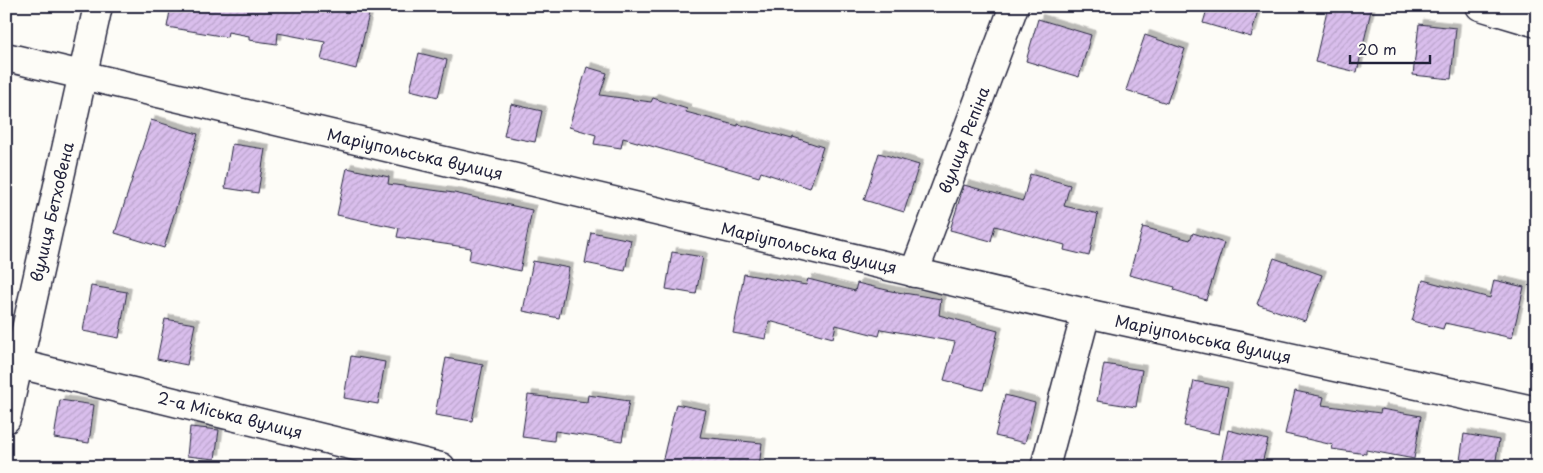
<svg xmlns="http://www.w3.org/2000/svg" width="1543" height="473" viewBox="0 0 1543 473" font-family="'Playpen Sans',sans-serif">
  <style>
    .building { fill: url(#building-hatch); stroke: #22223b; filter: url(#shadow) }
    .lines { fill: none; stroke-linecap: round; stroke-linejoin: round }
    .minor-casing { stroke: #22223b; stroke-width: 31 }
    .minor { stroke: #fdfcf7; stroke-width: 28 }
    .labels { text-anchor: middle; stroke-width: 4; stroke-linejoin: round; paint-order: stroke }
    .street-label { font-size: 16px; fill: #22223b; stroke: #fdfcf7 }
  </style>
  <defs>
    <pattern id="building-hatch" width="6" height="6" patternUnits="userSpaceOnUse" patternTransform="scale(1.25)"><rect width="6" height="6" fill="#d9beec"/><path d="M-1 1l2-2M0 6l6-6M5 7l2-2" fill="none" stroke="#baa3cb"/></pattern>
    <filter id="shadow"><feDropShadow dx="4.5" dy="-4.5" stdDeviation="0" flood-color="#0004"/></filter>
  </defs>
  <rect width="100%" height="100%" fill="#fdfcf7"/>
  <filter id="ink" filterUnits="userSpaceOnUse"><feTurbulence type="fractalNoise" baseFrequency=".02" numOctaves="2"/><feDisplacementMap in="SourceGraphic" scale="10" xChannelSelector="R" yChannelSelector="G"/><feConvolveMatrix kernelMatrix="1 2 1 2 8 2 1 2 1" color-interpolation-filters="sRGB"/></filter>
  <g filter="url(#ink)">
    <!-- building -->
    <g class="building">
      <path d="M171,6H354L370,10L356,69L321,60L325,42L278,33L277,44L249,40V36L228,32L227,37L167,27Z"/>
      <path d="M1208,6H1259L1251,37L1203,23Z"/>
      <path d="M1328,6H1372L1357,72L1315,62Z"/>
      <path d="M1038,19L1091,35L1079,77L1026,61Z"/>
      <path d="M1419,24L1456,28L1451,79L1413,75Z"/>
      <path d="M1145,35L1185,49L1167,103L1126,90Z"/>
      <path d="M419,53L447,60L438,97L410,90Z"/>
      <path d="M587,67L607,73L600,95L651,102L653,98L687,109L686,112L738,126V124L792,139L793,137L823,147L810,188L761,172L759,177L623,138L621,148L594,144L596,135L569,127Z"/>
      <path d="M511,104L542,111L535,142L504,136Z"/>
      <path d="M151,120L198,134L164,248L115,233Z"/>
      <path d="M232,144L265,149L258,193L225,188Z"/>
      <path d="M879,153L919,165L904,212L864,200Z"/>
      <path d="M347,168L389,177L388,184L454,193L532,210L520,271L469,260L471,248L397,237L399,228L337,215Z"/>
      <path d="M1030,174L1070,185L1064,206L1098,214L1089,256L1064,250L1065,245L995,226L991,241L950,230L964,185L1023,201Z"/>
      <path d="M1143,227L1190,240L1193,233L1224,243L1206,300L1174,290L1175,287L1129,275Z"/>
      <path d="M591,232L631,240L625,271L585,263Z"/>
      <path d="M672,252L703,257L696,294L666,289Z"/>
      <path d="M1274,258L1322,275L1305,321L1257,304Z"/>
      <path d="M533,261L569,268L559,318L523,311Z"/>
      <path d="M744,274L806,285L808,279L855,291L857,283L891,291L941,299L939,315L998,331L983,390L944,380L955,342L881,329L879,336L836,325L833,338L769,321L766,339L733,333Z"/>
      <path d="M1423,280L1490,298L1494,280L1524,287L1512,338L1445,323L1443,329L1412,321Z"/>
      <path d="M91,286L127,292L119,338L83,331Z"/>
      <path d="M165,319L195,324L187,365L157,359Z"/>
      <path d="M351,356L385,362L378,404L344,398Z"/>
      <path d="M446,358L483,365L472,421L435,415Z"/>
      <path d="M1104,364L1142,370L1136,407L1097,401Z"/>
      <path d="M1194,381L1228,388L1219,434L1184,426Z"/>
      <path d="M1295,391L1324,397L1322,405L1380,413L1381,409L1421,416L1414,459L1366,450V454L1332,449L1333,445L1285,434Z"/>
      <path d="M528,395L587,402L588,395L629,401L622,441L555,431L554,441L522,437Z"/>
      <path d="M1005,395L1035,403L1025,443L995,436Z"/>
      <path d="M60,400L94,405L89,443L54,438Z"/>
      <path d="M676,404L706,410L700,437L762,443L759,467H661Z"/>
      <path d="M190,427L219,430L215,459L187,456Z"/>
      <path d="M1228,430L1268,440L1261,467H1220Z"/>
      <path d="M1464,434L1499,440L1495,467H1459Z"/>
    </g>
    <g class="lines">
      <!-- minor casing -->
      <g class="minor-casing">
        <g id="minor">
          <path d="M1480,6L1537,23"/>
          <path d="M6,57L1086,313L1537,411"/>
          <path d="M914,273L1014,6"/>
          <path d="M6,361L441,467"/>
          <path d="M6,419L98,6"/>
          <path d="M1045,467L1086,313"/>
        </g>
      </g>
      <!-- minor -->
      <use href="#minor" class="minor"/>
    </g>
  </g>
  <g class="labels">
    <!-- street labels -->
    <g class="street-label">
      <text transform="translate(964 140) rotate(-69)" y="6">вулиця Рєпіна</text>
      <text transform="translate(415 154) rotate(13)" y="6">Маріупольська вулиця</text>
      <text transform="translate(52 212) rotate(-77)" y="6">вулиця Бетховена</text>
      <text transform="translate(809 248) rotate(13)" y="6">Маріупольська вулиця</text>
      <text transform="translate(1203 339) rotate(12)" y="6">Маріупольська вулиця</text>
      <text transform="translate(230 415) rotate(14)" y="6">2-а Міська вулиця</text>
    </g>
  </g>
  <!-- margin -->
  <rect width="1543" height="473" fill="none" stroke="#fdfcf7" stroke-width="25"/>
  <rect x="12" y="12" width="1518" height="448" fill="none" stroke="#22223b" stroke-width="2" filter="url(#ink)"/>
  <!-- scale -->
  <path d="M1350 55v8h80v-8" fill="none" stroke="#22223b" stroke-width="2.5"/>
  <text x="1358" y="55" font-size="15" fill="#22223b" stroke="#fdfcf7" stroke-width="4" paint-order="stroke">20 m</text>
</svg>
